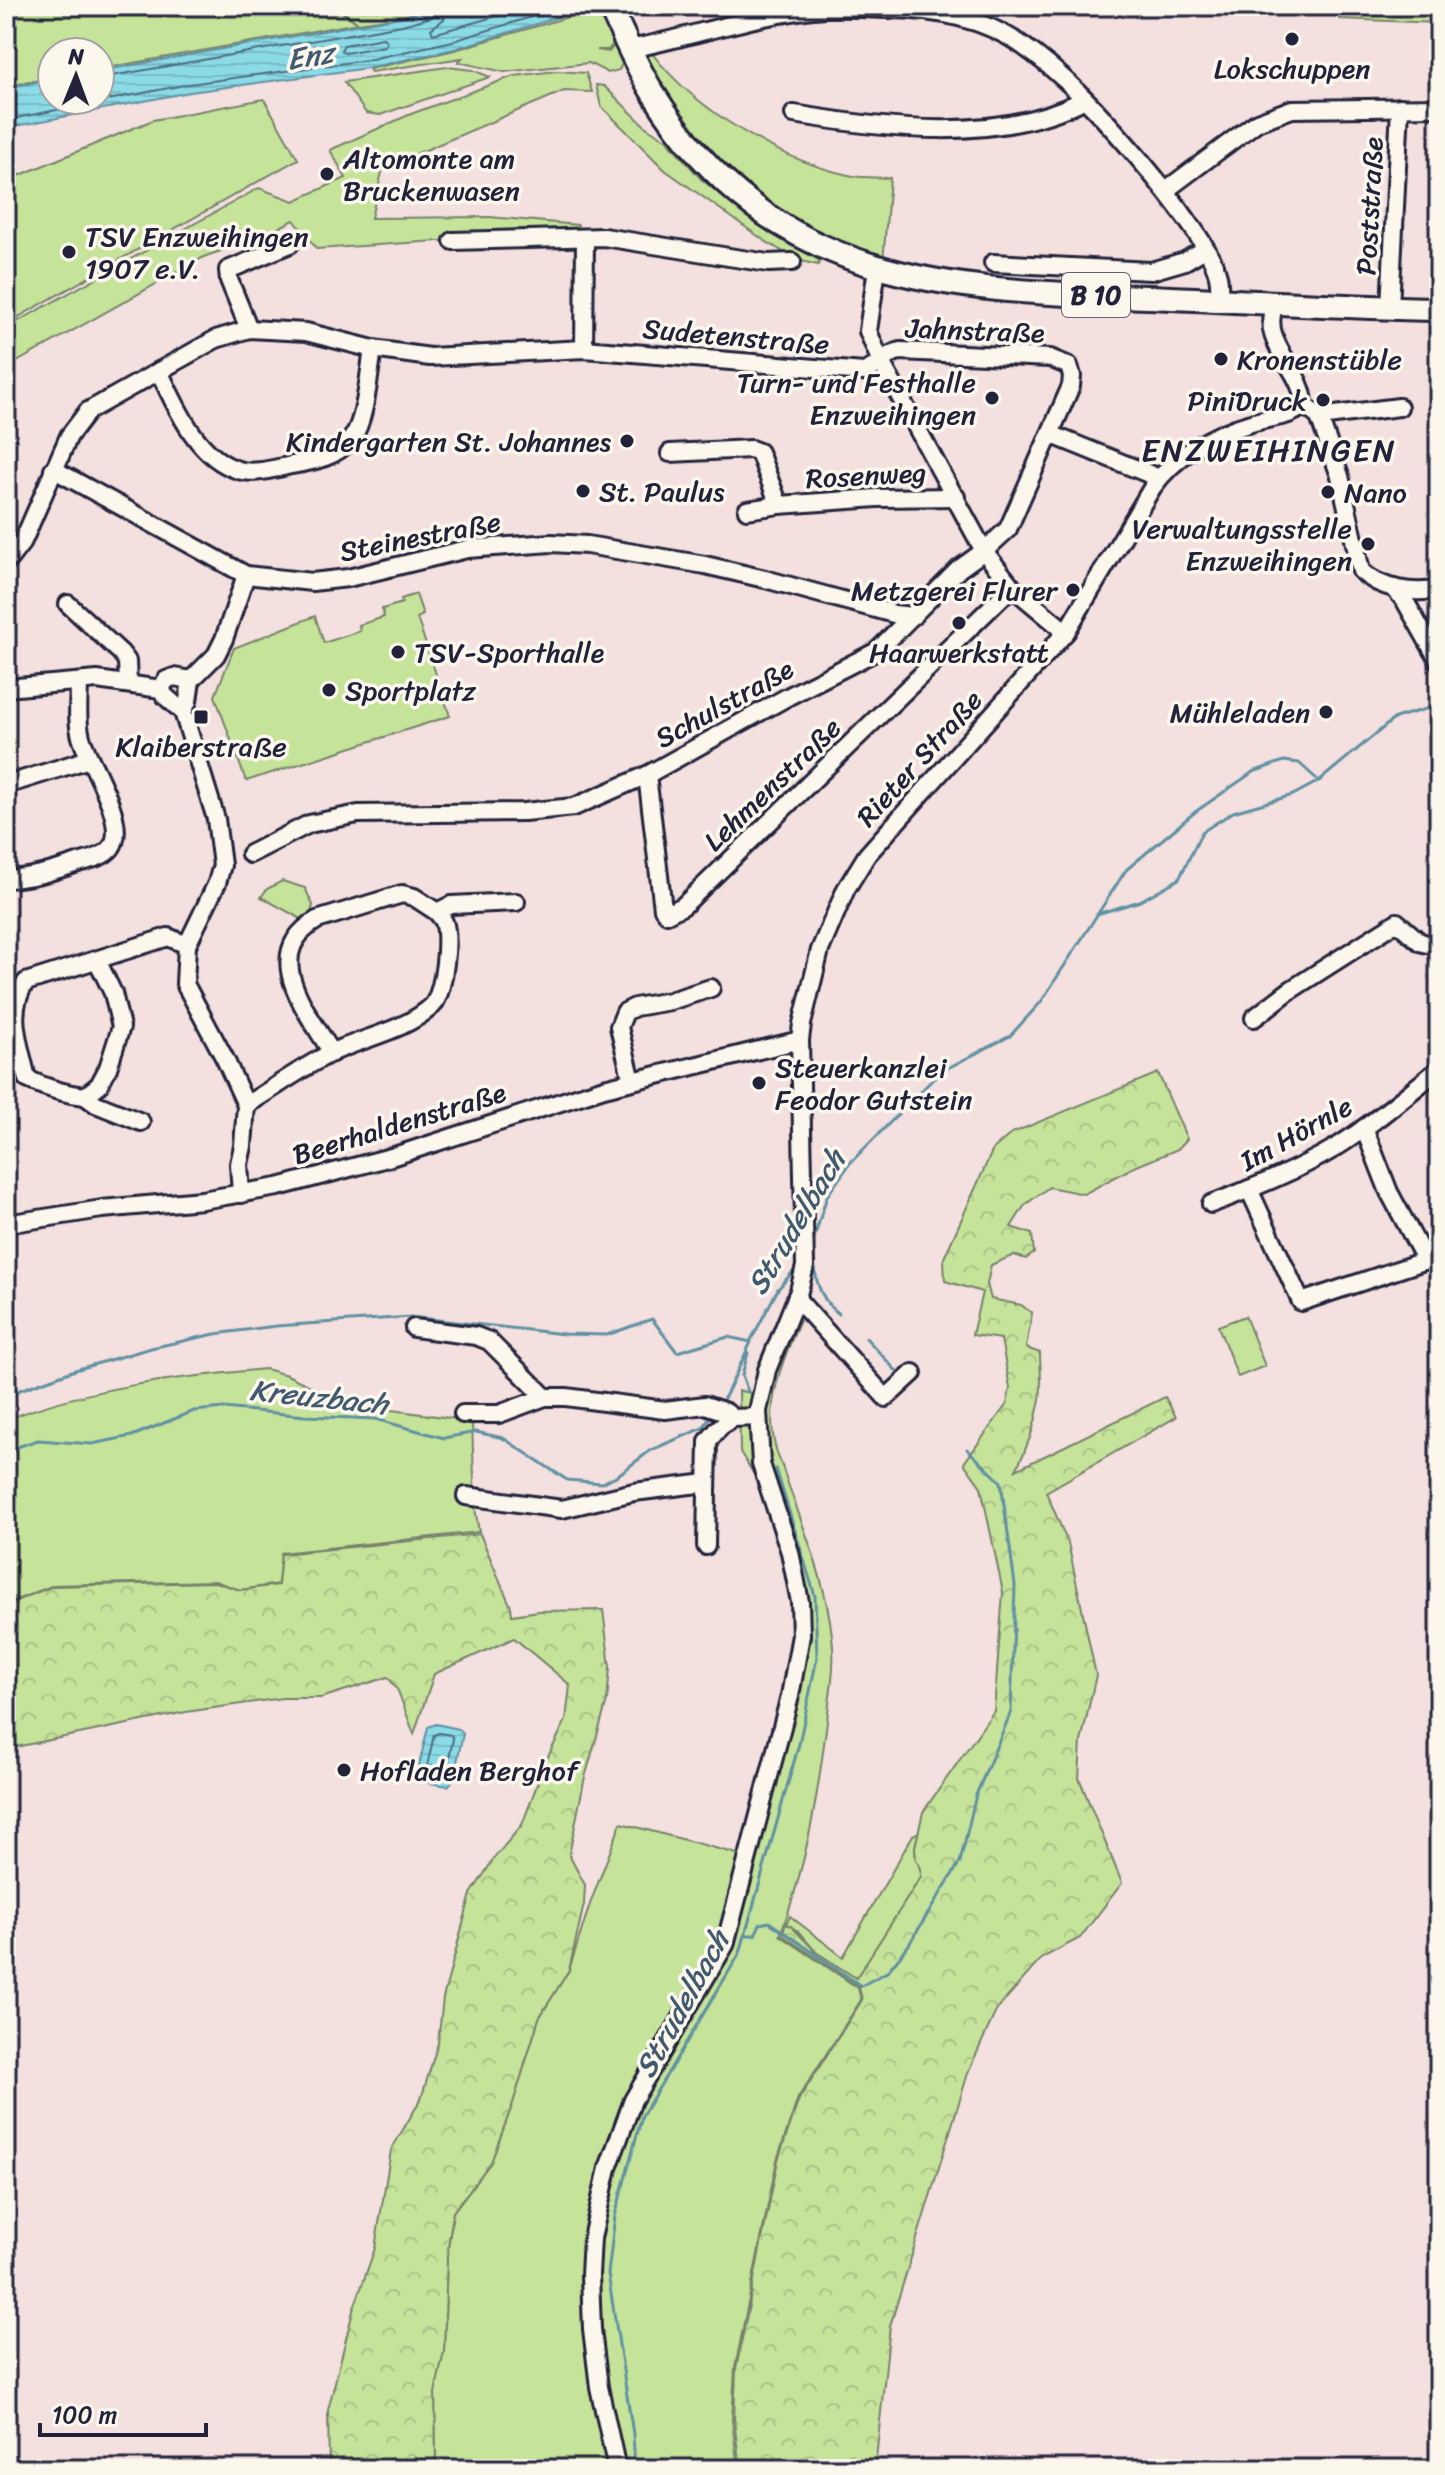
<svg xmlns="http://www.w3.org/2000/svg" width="1445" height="2475" viewBox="0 0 1445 2475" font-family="Sriracha,sans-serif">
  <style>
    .green { fill: #c6e39a; stroke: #74826a; stroke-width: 2 }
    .forest { fill: url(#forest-crowns); stroke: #74826a; stroke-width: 2 }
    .water { fill: url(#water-rules); stroke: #6191a2; stroke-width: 2 }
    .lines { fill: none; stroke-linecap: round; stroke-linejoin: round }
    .shore { stroke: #4c6c80; stroke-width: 2 }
    .stream { stroke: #6191a2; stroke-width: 3 }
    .minor-casing { stroke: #22223b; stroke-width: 22 }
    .major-casing { stroke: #22223b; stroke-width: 28 }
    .minor { stroke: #fbf7ec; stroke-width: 16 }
    .major { stroke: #fbf7ec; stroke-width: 22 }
    .poi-dot { fill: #22223b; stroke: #fbf7ec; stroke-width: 3 }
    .labels { text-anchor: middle; stroke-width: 7; stroke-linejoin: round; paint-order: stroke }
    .shield { fill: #fbf7ec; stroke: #636270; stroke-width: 2 }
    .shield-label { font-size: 26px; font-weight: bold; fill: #22223b }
    .poi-label { font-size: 28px; fill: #22223b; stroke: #fbf7ec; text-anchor: start }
    .street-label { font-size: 28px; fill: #22223b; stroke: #fbf7ec }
    .water-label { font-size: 30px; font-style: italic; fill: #425a6f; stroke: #fbf7ec }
    .quarter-label { font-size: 32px; letter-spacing: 2px; fill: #22223b; stroke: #fbf7ec }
  </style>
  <defs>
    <pattern id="forest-crowns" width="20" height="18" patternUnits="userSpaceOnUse" patternTransform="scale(2)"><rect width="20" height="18" fill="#c6e39a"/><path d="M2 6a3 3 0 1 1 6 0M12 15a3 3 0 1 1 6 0" fill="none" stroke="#aac286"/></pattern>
    <pattern id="water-rules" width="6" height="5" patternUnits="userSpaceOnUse" patternTransform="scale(2)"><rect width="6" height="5" fill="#8bdbe7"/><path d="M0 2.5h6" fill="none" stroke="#78bcc7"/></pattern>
  </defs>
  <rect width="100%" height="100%" fill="#f4e0df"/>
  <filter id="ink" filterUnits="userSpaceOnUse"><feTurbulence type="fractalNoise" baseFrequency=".0125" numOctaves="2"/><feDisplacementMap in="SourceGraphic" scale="16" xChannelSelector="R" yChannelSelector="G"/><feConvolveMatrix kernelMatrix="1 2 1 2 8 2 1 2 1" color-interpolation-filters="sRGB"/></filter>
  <g filter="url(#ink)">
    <!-- green -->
    <g class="green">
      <path d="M6,6H333L358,23L100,69V52H52V78L6,86Z"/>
      <path d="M1339,6H1439V23L1339,19Z"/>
      <path d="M592,10L604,17L614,43L608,50H597L609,52L615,44L622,64L619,70L608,73L589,63L504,72L458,62L462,58L371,72L369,69L455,50Z"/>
      <path d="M651,52C696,111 781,161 853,176C865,178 878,177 890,178L883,262L859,255L777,212L701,143L671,104L644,56Z"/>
      <path d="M447,67L473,70L490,77L380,115L366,113L344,82Z"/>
      <path d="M557,71L586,73L592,92L564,91L383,168L371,218L490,217L578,225L577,234L498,237L317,249L294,220L256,239L206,256L6,368V328L259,188L294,201L346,178L330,150L411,114L514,76Z"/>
      <path d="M596,85L604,86L646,127L667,140L701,179L748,217L820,261L818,265L797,260L765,241L665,170L601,106Z"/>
      <path d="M264,99L298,159L6,324V181L153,120Z"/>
      <path d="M416,594L423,615L417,618L450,716L246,781L215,696L234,648L315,616L324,643L360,631L359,625L384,617L382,609L402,603L401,599Z"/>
      <path d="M282,881L305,888L313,905L311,914L303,920L261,897L267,889Z"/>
      <path d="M798,1307L804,1312C782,1360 758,1415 782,1466C800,1521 826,1578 832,1636C836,1664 830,1693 827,1721C818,1794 807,1866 780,1935L858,1988L861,2000L798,2098L777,2160L735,2368L732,2420L738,2469H624L603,2385L594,2259L626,2128L722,1959L805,1635L772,1503L740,1452L739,1391L769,1395L780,1350Z"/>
      <path d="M1245,1316L1265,1366L1238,1377L1218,1326Z"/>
      <path d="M265,1369L287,1375L348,1404L472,1421L475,1508L479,1532L281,1553L278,1584L240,1590L215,1581L54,1585L6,1604V1420C87,1387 179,1377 265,1369Z"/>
      <path d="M621,1823L745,1856L726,1928L655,2052L589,2238L615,2469H436L435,2393L444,2351L447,2255L453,2212L491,2162L513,2103L539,2018L569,1970L590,1904Z"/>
      <path d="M919,1832C916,1840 914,1849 916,1858C919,1866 921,1869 921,1877L856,1979L816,1952L798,1931L786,1924L790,1916L843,1957L913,1835Z"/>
    </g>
    <!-- forest -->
    <g class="forest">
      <path d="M335,6H442L400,17L358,23Z"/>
      <path d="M1158,1073L1187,1139L1178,1149L1132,1168L1084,1194L1049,1187L1025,1205L1011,1227L1032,1234L1034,1253L1026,1259L1014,1255L991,1265L987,1284L991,1299L1021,1305L1032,1313L1026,1348L1040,1353C1040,1369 1043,1388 1039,1404C1035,1427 1026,1450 1016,1470L1165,1397L1176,1417L1046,1492L1068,1543L1096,1675L1081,1742L1079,1778L1122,1883L1080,1938L1042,1958L997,2009L969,2070L890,2326L875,2469H740L734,2420L736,2369L778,2160L799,2099L862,2000L859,1987L782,1935L786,1924L791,1926L816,1952L856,1978L921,1877V1868L916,1860L915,1847L923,1812L994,1711L1003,1592L981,1487L964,1463L1007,1404L1010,1388L1001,1339L972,1335L982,1292L945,1281L944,1258L993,1149L1012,1133Z"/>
      <path d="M480,1534L511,1607L512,1615L539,1611L603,1610L610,1667L607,1701L584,1781L569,1855L585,1885L584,1904L569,1970L539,2018L513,2103L491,2162L453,2212L447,2255L444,2351L435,2393L436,2469H329L328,2410L353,2311L375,2248L391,2150L421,2099L438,2043L443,1998L471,1894L495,1857L522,1825L545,1763L566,1720L570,1685L514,1638L434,1674L414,1734L398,1691L388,1677L321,1698H282L186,1712L6,1749V1605L53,1586L215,1582L240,1590L278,1585L281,1554Z"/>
    </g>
    <!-- water -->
    <g class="water">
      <path d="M442,6H595L454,49L368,68L190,92L6,128V88L52,79V100H100V71L400,17Z"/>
      <path d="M436,1724L459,1729L463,1734L453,1780L448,1786L422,1782L417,1774L428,1727Z"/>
    </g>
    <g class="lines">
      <!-- shore -->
      <g class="shore">
        <path d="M447,6L444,19L431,29L433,34L533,6"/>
        <path d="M383,38L387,41L385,46L345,53L341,50L344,45Z"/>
        <path d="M100,78L402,25L432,17L437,6"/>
        <path d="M6,120L189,84L367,60L453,41L567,6"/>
        <path d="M439,1733L451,1735L453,1739L446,1774L443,1777L429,1774L426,1771L434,1735Z"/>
      </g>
      <!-- stream -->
      <g class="stream">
        <path d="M1097,914L1140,901L1179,879L1202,832L1233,812L1293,795L1319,781L1395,718L1439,705"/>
        <path d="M813,1243C814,1271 815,1296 839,1314"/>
        <path d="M812,1245L827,1196L851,1162L940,1072L1010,1036L1041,1002L1126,870L1195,812L1253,772L1284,761L1299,763L1319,781"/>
        <path d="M866,1338L901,1376"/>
        <path d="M750,1342L778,1289L797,1267"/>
        <path d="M748,1353L742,1375L748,1392"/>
        <path d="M6,1395L75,1370L151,1348L215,1334L276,1326L411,1317L564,1334L607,1335L652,1319L677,1352L728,1337L751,1342L726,1395L719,1405"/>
        <path d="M6,1457L20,1446L38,1440L92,1444L132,1436L194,1411L224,1408L305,1416L375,1419L444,1438L476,1432L503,1438L567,1480L602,1483L618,1475L651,1450L703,1428L712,1414"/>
        <path d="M747,1935H755L760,1924L769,1922L861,1986L887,1972L908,1946L960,1862L976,1795L1011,1712L1015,1585L1001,1482L967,1449"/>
        <path d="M635,2469L633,2434L608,2274L615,2216L642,2116L740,1953L799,1744L817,1658L815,1596L776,1469"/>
      </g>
      <!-- minor casing -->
      <g class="minor-casing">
        <g id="minor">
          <path d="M630,49C695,36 759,13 825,8C845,7 866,8 886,9C933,9 980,17 1019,43C1065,74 1105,119 1141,161C1161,185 1212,247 1218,276C1220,284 1219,292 1219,300"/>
          <path d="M794,114C883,129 1000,144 1083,100"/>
          <path d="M1166,190L1257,122L1292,109L1439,107"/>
          <path d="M453,241L604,237L729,257L768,263L792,262"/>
          <path d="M993,263L1151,271L1185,261L1205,249"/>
          <path d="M877,268L868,331L880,360L984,551L1012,587L1066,632"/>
          <path d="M1275,304C1258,344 1304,369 1304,405L1319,417L1340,476L1361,571C1380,589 1414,595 1439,589"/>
          <path d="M1390,308L1400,107"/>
          <path d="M249,329L229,280L228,270L290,244"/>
          <path d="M584,349L585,238"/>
          <path d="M159,371C176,406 196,457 238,470C254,475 276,468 292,465C315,461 337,457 352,438C366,420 369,372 373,349"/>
          <path d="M1319,417L1399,407"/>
          <path d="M1050,434L1159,478"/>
          <path d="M670,453L751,449L759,452L779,505L877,498L956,497"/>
          <path d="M53,469L246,575L312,582L348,578L467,549L551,543L587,545L705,565L765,579L894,614L913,616"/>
          <path d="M747,510L779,505"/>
          <path d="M6,563L23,541L69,436L88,411L216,339L249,329L306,332L373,349L430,357L584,349L864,372C878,367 885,354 900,351L1050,358L1069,366L1072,376L1071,386L1008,529L984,551L959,569L877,651L789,696L647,775L574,807L524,812L358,814L309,824L250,854"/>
          <path d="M1394,588L1405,601L1439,661"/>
          <path d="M68,604L121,653L127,661L128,684"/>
          <path d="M6,688L97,680L161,689L165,696L183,712"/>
          <path d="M161,689L166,680L174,677L191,680"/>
          <path d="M647,775L663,909L667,914L683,906L1012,587"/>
          <path d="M6,785L89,759"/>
          <path d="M6,879C32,878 54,871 78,863C89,860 104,857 111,848C130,823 88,763 81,737C76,719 79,700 79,682"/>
          <path d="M97,960L113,993L121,1027L108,1068L99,1085L85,1096C64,1094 46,1088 27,1079C20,1045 5,1012 26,982L168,937L187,945"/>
          <path d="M1254,1018L1289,991L1397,922L1420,942L1439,947"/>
          <path d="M332,1053C308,1012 258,955 317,920L402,894L414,897L437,912"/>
          <path d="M632,1081L619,1027L625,1012L635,1007L670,1001L711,988"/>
          <path d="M85,1096L96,1104L141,1122"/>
          <path d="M246,1105C274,1088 301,1068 331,1053C362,1038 405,1031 432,1006C444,994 450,937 444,922C443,919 438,914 437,912L451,905L516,902"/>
          <path d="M1364,1128L1389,1192L1426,1261"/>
          <path d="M1249,1189L1301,1302L1439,1256"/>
          <path d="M241,1194L239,1164L243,1146L246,1105L225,1059L185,984L187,945L217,883L222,865L216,819L183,712L188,701L191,680L216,655L224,639L246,575"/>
          <path d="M1211,1204C1253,1188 1296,1171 1335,1148C1372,1125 1405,1096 1439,1069"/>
          <path d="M6,1224L102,1209L202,1200L278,1187L391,1157L604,1088L800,1040"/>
          <path d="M796,1298L886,1398L913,1373"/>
          <path d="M414,1328L476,1336L489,1341L545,1397"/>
          <path d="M463,1414H499L545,1397H566L665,1410L705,1405L726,1412L733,1418"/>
          <path d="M466,1496L562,1509L634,1492L706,1483"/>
          <path d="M706,1546L708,1441L720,1427L733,1418L758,1417"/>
          <path d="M617,2469L599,2387L592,2329L590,2275L592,2238L608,2168L633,2100L725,1945L790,1696L801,1635L800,1602L790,1552L761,1464L758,1411L767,1370L799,1291L805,1266L800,1040L802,1024L820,950L846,889L867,855L1066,632L1152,488C1175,455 1213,434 1251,423C1270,417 1290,418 1304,405"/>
        </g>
      </g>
      <!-- major casing -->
      <g class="major-casing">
        <path id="major" d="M610,6C623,35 636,66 653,93C772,284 945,291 1148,297C1245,301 1342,307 1439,309"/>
      </g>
      <!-- minor -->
      <use href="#minor" class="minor"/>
      <!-- major -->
      <use href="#major" class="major"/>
    </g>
  </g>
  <!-- markers -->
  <g class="poi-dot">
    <circle cx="1292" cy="39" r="8"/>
    <circle cx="327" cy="174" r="8"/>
    <circle cx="69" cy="252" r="8"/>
    <circle cx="1221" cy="359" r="8"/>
    <circle cx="992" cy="398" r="8"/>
    <circle cx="1323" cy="400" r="8"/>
    <circle cx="627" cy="441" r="8"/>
    <circle cx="583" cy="491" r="8"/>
    <circle cx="1328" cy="492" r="8"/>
    <circle cx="1368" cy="544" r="8"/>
    <circle cx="1073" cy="590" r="8"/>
    <circle cx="959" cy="623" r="8"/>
    <circle cx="398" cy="652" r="8"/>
    <circle cx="329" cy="690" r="8"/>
    <circle cx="1326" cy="712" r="8"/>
    <rect x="193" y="709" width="16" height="16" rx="4"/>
    <circle cx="759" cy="1083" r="8"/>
    <circle cx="344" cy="1770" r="8"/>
  </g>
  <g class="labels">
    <!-- shield labels -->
    <rect class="shield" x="1062" y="273" width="68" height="44" rx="6"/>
    <g class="shield-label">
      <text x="1096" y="304">B 10</text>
    </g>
    <!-- poi labels -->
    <g class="poi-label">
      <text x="1292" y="78" text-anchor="middle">Lokschuppen</text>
      <text x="343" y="168">Altomonte am<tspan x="343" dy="32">Bruckenwasen</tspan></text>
      <text x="85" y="246">TSV Enzweihingen<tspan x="85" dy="32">1907 e.V.</tspan></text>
      <text x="1237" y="369">Kronenstüble</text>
      <text x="976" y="392" text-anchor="end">Turn- und Festhalle<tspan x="976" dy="32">Enzweihingen</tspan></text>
      <text x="1307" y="410" text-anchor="end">PiniDruck</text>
      <text x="611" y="451" text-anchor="end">Kindergarten St. Johannes</text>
      <text x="599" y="501">St. Paulus</text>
      <text x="1344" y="502">Nano</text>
      <text x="1352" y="538" text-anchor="end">Verwaltungsstelle<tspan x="1352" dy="32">Enzweihingen</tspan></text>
      <text x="1057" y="600" text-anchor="end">Metzgerei Flurer</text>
      <text x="414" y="662">TSV-Sporthalle</text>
      <text x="959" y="662" text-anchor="middle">Haarwerkstatt</text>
      <text x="345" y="700">Sportplatz</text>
      <text x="1310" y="722" text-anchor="end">Mühleladen</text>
      <text x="201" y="756" text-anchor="middle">Klaiberstraße</text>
      <text x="775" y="1077">Steuerkanzlei<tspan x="775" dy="32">Feodor Gutstein</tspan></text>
      <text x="360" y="1780">Hofladen Berghof</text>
    </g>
    <!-- street labels -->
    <g class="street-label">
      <text transform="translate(1369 206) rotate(-87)" y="10">Poststraße</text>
      <text transform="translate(975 330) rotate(2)" y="10">Jahnstraße</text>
      <text transform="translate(736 336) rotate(5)" y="10">Sudetenstraße</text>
      <text transform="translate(866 475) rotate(-3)" y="10">Rosenweg</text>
      <text transform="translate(420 536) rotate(-11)" y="10">Steinestraße</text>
      <text transform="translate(724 703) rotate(-29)" y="10">Schulstraße</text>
      <text transform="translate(919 758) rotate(-48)" y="10">Rieter Straße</text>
      <text transform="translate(772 784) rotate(-44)" y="10">Lehmenstraße</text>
      <text transform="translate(399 1123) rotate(-17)" y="10">Beerhaldenstraße</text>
      <text transform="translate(1296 1133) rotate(-29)" y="10">Im Hörnle</text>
    </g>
    <!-- water labels -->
    <g class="water-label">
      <text transform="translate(310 56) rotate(-10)" y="10">Enz</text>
      <text transform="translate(796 1222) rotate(-59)" y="10">Strudelbach</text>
      <text transform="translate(319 1397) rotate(6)" y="10">Kreuzbach</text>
      <text transform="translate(682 2004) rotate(-61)" y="10">Strudelbach</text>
    </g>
    <!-- quarter labels -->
    <g class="quarter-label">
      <text x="1269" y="461">ENZWEIHINGEN</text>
    </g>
  </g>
  <!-- margin -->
  <rect width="1445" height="2475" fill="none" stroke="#fbf7ec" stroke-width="32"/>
  <rect x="16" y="16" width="1413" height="2443" fill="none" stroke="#22223b" stroke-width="3" filter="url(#ink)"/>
  <!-- north arrow -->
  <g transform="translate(76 76) rotate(1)"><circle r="38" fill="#fbf7ec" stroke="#a4a2a5" stroke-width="2"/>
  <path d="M0-6L14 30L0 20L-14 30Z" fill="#22223b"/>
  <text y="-12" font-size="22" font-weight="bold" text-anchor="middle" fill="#22223b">N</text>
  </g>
  <!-- scale -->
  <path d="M40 2423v12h166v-12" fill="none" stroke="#22223b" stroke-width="4"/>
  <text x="52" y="2423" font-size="24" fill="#22223b" stroke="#fbf7ec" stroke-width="6" paint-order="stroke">100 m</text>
</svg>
